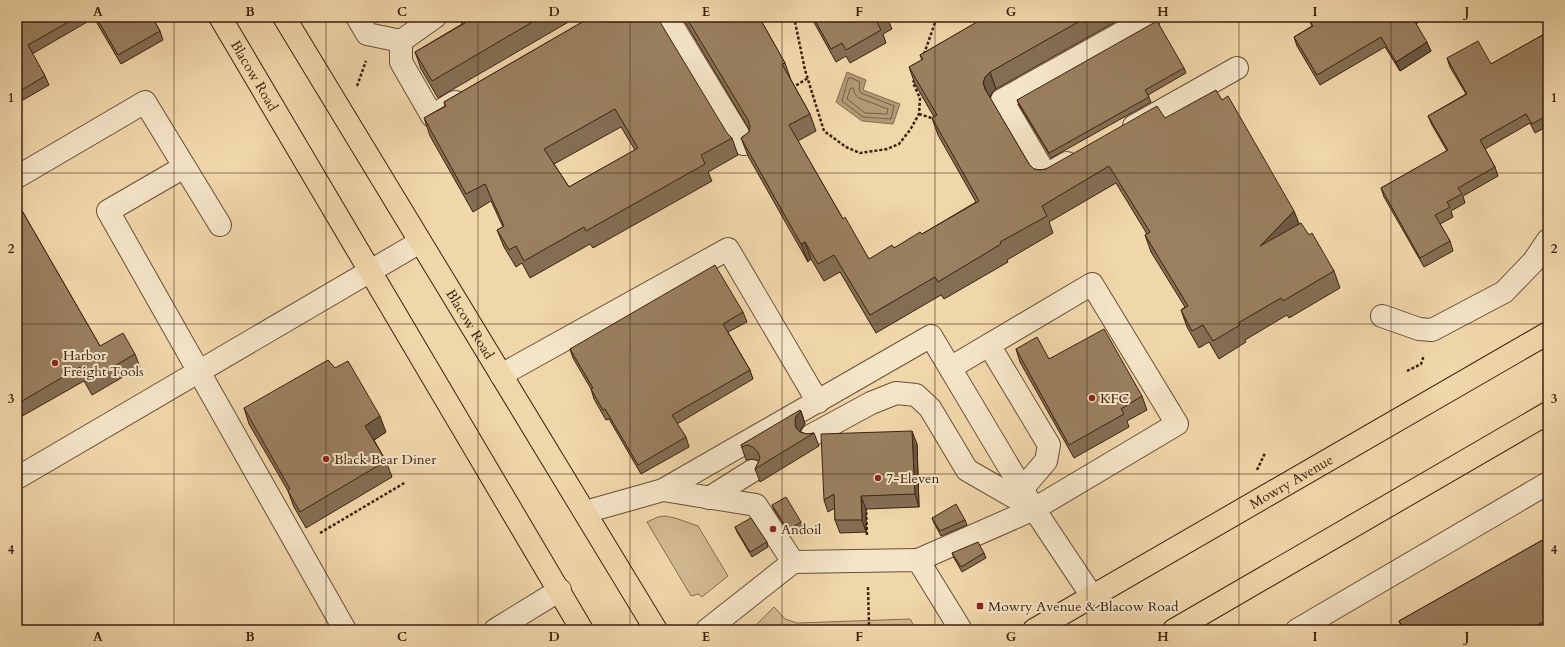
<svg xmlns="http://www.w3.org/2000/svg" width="1565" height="647" viewBox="0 0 1565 647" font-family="Cardo,serif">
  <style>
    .green { fill: #d2b890; stroke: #886c50 }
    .water { fill: #b39975; stroke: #84694c }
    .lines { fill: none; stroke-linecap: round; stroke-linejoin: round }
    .shore { stroke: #785d42; stroke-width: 1 }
    .minor-casing { stroke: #6a4e36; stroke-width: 24 }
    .major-casing { stroke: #3d210f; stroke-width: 24 }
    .path { stroke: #3d210f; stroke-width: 2.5; stroke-dasharray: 3 2; stroke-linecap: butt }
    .minor { stroke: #f5e5c8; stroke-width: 22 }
    .major { stroke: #f0d7aa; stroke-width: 22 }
    .wall { fill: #846e53; stroke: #3d210f; fill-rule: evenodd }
    .shaded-wall { fill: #6c5a43; stroke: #3d210f }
    .building { fill: #9a8060; stroke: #3d210f; fill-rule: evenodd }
    .grid { fill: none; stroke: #3d210f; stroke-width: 1; stroke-opacity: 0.55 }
    .poi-dot { fill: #8f2418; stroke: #f5e5c8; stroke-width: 1.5 }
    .labels { text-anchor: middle; stroke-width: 4; stroke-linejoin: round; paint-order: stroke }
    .street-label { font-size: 14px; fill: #3d210f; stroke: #f5e5c8 }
    .poi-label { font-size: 14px; fill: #3d210f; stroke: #f5e5c8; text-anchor: start }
    .neatline { fill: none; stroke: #3d210f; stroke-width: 1.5 }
    .grid-label { font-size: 13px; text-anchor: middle; font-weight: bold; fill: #3d210f }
  </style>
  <rect width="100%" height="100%" fill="#f0d7aa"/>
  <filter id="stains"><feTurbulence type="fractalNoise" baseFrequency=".005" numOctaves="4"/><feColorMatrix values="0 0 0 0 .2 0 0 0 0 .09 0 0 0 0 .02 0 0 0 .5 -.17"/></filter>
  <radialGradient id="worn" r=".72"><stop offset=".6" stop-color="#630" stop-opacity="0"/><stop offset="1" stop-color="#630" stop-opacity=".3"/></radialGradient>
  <!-- green -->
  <g class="green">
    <path d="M665,516L675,518L698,526L728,576L702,597L698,594L691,596L647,522L658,517Z"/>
    <path d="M774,607L785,619L797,623L910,619L916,629L751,630Z"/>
  </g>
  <!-- water -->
  <path class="water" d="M847,72L866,80L863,90L900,104L893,124L862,121L836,102Z"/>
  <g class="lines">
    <!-- shore -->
    <g class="shore">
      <path d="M851,78L860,82L859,89L861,93L894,106L891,119L863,117L842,101L848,79Z"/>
      <path d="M853,88L855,94L859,98L888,109L887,114L865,113L847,99L850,89Z"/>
    </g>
    <!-- minor casing -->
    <g class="minor-casing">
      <g id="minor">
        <path d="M357,17L367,34L401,41"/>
        <path d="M667,17L744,144"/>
        <path d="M401,41V62L432,116L455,102"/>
        <path d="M401,41L435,17"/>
        <path d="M1134,126L1237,68"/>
        <path d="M1067,163L1046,175L1002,100L1150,17"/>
        <path d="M184,167L108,211L345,630"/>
        <path d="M17,177L145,102L220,225"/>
        <path d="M1382,316L1419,329L1432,330L1504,292L1533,262L1548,240"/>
        <path d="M989,345L1049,445L1046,461L1022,489"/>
        <path d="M501,375L728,249L818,402"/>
        <path d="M812,435L871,403L896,393L916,395L930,408L967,470L1033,508"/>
        <path d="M17,478L420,242"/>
        <path d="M663,490L931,336L1034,509L1092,596"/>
        <path d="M709,498L752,471"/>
        <path d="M585,512L663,490L756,505L793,562"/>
        <path d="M918,560L1034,509L1177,424L1092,284L950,368"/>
        <path d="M495,630L560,590"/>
        <path d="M707,630L793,562L918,560L961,630"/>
        <path d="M1297,630L1548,483"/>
      </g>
    </g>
    <!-- major casing -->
    <g class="major-casing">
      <g id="major">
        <path id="s1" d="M220,17L582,630"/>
        <path id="s2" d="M284,17L656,630"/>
        <path id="s3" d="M1034,630L1548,333"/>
        <path d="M1174,630L1548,413"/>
      </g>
    </g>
    <!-- path -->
    <g class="path">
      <path d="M794,17L805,70L824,131L846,147L860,153L887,149L899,144L910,130L919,114L920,98L913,83L915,78"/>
      <path d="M938,17L947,18L957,17"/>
      <path d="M924,54L937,17"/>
      <path d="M357,86L366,61"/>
      <path d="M792,88L808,78"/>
      <path d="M919,114L935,119"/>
      <path d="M1407,371L1421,364L1424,355"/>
      <path d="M1257,470L1265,453"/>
      <path d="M866,507L867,536"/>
      <path d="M320,533L406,482"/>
      <path d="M868,630L869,626L868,587"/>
    </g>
    <!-- minor -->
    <use href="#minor" class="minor"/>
    <!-- major -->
    <use href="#major" class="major"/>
  </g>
  <!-- wall -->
  <g class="wall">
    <path d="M17,17H152L160,31L163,40L121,64L94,18L32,54L45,76L49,85L23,100L20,94L17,96Z"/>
    <path d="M458,17H577L438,98L421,69L415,52L462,24Z"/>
    <path d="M591,17L732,138L738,155L708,172L712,181L593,248L590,244L530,278L522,263L516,267L504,247L497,230L503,227L491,201L473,212L430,136L424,118L445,106L444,102ZM621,127L635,150L569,187L554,164Z"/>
    <path d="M682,17H759L785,63L791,80L810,114L816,131L798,141L843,219L869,259L894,248L922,234L976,202L938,135L932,118L934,117L915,84L909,67L922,60L920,55L981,20L980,17H1124L996,89L991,94L990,98L1029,164L1034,169L1040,170L1046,169L1165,118L1299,224L1309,235L1334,271L1340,288L1289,318L1287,315L1245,340L1246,342L1219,359L1209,342L1199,348L1187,327L1181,310L1185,307L1151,252L1145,235L1147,234L1116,183L1049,222L1053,233L1007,260L1008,262L944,299L941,295L876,333L840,272L824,281L811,259L808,262L748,156L741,138L749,132V129Z"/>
    <path d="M811,17H887L892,29L883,34L886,43L850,63L846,56L836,62Z"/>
    <path d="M1310,22L1416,24L1431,51L1400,71L1385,47L1320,85L1297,46L1294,37L1312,26Z"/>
    <path d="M1548,32V126L1535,133L1530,123L1485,149L1495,167L1498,176L1463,196L1465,203L1451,211L1453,217L1440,224L1450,241L1453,251L1424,267L1384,197L1381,188L1447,151L1432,125L1428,116L1466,94L1450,67L1447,58L1491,64Z"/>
    <path d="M1184,68L1186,73L1148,95L1151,102L1051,158L1019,105L1017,100Z"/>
    <path d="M17,202L100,346L135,354L140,367L92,395L84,381L17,419Z"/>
    <path d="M743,312L747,322L728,332L750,370L753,379L677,424L686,437L689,447L641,474L609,419L606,420L594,399L591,389L573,358L570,349Z"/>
    <path d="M1016,349L1049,359L1142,396L1147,410L1127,421L1129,427L1074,458L1020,362Z"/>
    <path d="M244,408L386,432L374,440L386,461L392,477L306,528L294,507L288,491L249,424Z"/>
    <path d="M801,411L805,424L801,429L800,432L807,434L814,433L819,446L760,482L755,469L759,461L757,460L752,459L746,460L741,445Z"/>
    <path d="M917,444L919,507L866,509V532L840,533L835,520V508L828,512L824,500Z"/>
    <path d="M772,505L801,522L802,527L790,534L774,510Z"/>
    <path d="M932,518L965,520L967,525L941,536L934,523Z"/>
    <path d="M735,527L767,542L768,547L752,557L737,532Z"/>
    <path d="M1548,537V630H1403L1399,621Z"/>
    <path d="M952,553H984L986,558L962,572L954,558Z"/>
  </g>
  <!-- shaded-wall -->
  <g class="shaded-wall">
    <path d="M1412,17H1427L1414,25Z"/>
    <path d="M1427,42L1431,51L1400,71L1396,62Z"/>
    <path d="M990,72L996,89L991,94L990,100L983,83L985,77Z"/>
    <path d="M1294,211L1301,228L1260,246Z"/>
    <path d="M805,242L811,259L808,262L801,244Z"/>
    <path d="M801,411L805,424L801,429L800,434L801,441L796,428L795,421L796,416Z"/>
    <path d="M380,416L386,432L371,442L365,426Z"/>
    <path d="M912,431L917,444L919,507L915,494Z"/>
    <path d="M861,496L866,509V532L862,520Z"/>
  </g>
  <!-- building -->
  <g class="building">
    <path d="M17,17H77L28,45L45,76L20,91L17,86Z"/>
    <path d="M96,17H152L160,31L118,55Z"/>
    <path d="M462,17H541L432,81L415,52L465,23Z"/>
    <path d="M591,17H657L727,133L732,138L701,155L705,164L586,231L584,227L524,261L516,246L509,250L497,230L504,226L485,184L466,194L424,118L446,106L444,102ZM615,109L638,148L569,187L544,149Z"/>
    <path d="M686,17H759L785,63L782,64L810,114L789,125L843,219L845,217L869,259L892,245L894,248L920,232L922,234L979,201L932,118L937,115L909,67L923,59L920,55L982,19L981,17H1087L990,72L985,77L983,83L985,89L1029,164L1034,169L1040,170L1046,169L1157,106L1165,118L1216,90L1222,100L1228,96L1294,211L1260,246L1301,223L1309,235L1312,233L1334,271L1283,301L1281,298L1238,323L1240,325L1213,341L1203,325L1192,331L1181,310L1188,306L1145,235L1150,232L1109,166L1042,206L1047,216L1000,242L1001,244L938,282L935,277L870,315L834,255L818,264L805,242L801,244L741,138L749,132L750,126L748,120Z"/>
    <path d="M813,17H886L877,22L881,30L846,50L842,43L831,49Z"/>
    <path d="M1318,17H1412L1427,42L1396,62L1381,37L1317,75L1294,37L1313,26L1310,22Z"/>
    <path d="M1157,21L1184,68L1145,90L1149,97L1049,153L1017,100Z"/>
    <path d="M1548,32V115L1532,124L1526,114L1480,140L1495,167L1458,188L1462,194L1447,202L1450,207L1435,215L1450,241L1420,258L1381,188L1448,150L1428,116L1467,94L1447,58L1478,41L1491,64Z"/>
    <path d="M17,202L100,346L123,333L135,354L87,382L80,367L17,404Z"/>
    <path d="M715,265L743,312L723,324L750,370L672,415L686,437L638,465L605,409L603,410L591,389L593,388L570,349Z"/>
    <path d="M1104,329L1142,396L1121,409L1124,414L1069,445L1016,349L1037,337L1049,359Z"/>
    <path d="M328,360L335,368L348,361L380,416L365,426L386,461L300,512L288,491L290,489L244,408Z"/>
    <path d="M800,410L801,411L796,416L795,421L796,428L800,432L807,434L814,433L755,469L758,463L760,458L758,452L753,447L747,445L742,447L741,445Z"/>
    <path d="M912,431L915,494L861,496L862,520H835L834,494L824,500L821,434Z"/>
    <path d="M786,497L801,522L788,530L772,505Z"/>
    <path d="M956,504L965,520L940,531L932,518Z"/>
    <path d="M751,518L767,542L750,552L735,527Z"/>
    <path d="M1548,537V619L1529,630H1405L1399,621Z"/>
    <path d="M978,542L984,553L961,567L952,553Z"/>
  </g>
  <!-- grid -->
  <path class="grid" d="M174,17V630M326,17V630M478,17V630M630,17V630M782,17V630M935,17V630M1087,17V630M1239,17V630M1391,17V630M17,173H1548M17,324H1548M17,474H1548"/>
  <!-- markers -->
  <g class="poi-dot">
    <circle cx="55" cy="363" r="4"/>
    <circle cx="1092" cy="398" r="4"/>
    <circle cx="326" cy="459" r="4"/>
    <circle cx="878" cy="478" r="4"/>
    <circle cx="773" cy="529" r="4"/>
    <rect x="976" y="602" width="8" height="8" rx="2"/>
  </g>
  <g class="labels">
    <!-- street labels -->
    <g class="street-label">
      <text dy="5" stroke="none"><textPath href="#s1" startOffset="68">Blacow Road</textPath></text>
      <text dy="5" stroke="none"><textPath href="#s2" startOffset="359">Blacow Road</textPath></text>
      <text dy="5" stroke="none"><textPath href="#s3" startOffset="297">Mowry Avenue</textPath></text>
    </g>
    <!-- poi labels -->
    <g class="poi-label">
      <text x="63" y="360">Harbor<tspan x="63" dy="16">Freight Tools</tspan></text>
      <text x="1100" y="403">KFC</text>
      <text x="334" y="464">Black Bear Diner</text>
      <text x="886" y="483">7-Eleven</text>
      <text x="781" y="534">Andoil</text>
      <text x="988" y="611">Mowry Avenue &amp; Blacow Road</text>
    </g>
  </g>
  <!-- margin -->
  <rect width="1565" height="647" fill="none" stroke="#f0d7aa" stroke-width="44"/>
  <rect x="22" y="22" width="1521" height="603" class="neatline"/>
  <g class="grid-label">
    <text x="98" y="16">A</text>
    <text x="250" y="16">B</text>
    <text x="402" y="16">C</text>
    <text x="554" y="16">D</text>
    <text x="706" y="16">E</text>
    <text x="859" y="16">F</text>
    <text x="1011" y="16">G</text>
    <text x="1163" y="16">H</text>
    <text x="1315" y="16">I</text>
    <text x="1467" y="16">J</text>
    <text x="11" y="102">1</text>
    <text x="1554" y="102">1</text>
    <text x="11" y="253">2</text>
    <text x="1554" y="253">2</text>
    <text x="11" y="403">3</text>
    <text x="1554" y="403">3</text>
    <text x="11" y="554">4</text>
    <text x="1554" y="554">4</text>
    <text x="98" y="641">A</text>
    <text x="250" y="641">B</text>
    <text x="402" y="641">C</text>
    <text x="554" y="641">D</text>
    <text x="706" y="641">E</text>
    <text x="859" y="641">F</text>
    <text x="1011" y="641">G</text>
    <text x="1163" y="641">H</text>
    <text x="1315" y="641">I</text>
    <text x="1467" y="641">J</text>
  </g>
  <rect width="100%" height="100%" filter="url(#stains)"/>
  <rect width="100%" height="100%" fill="url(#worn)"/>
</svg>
